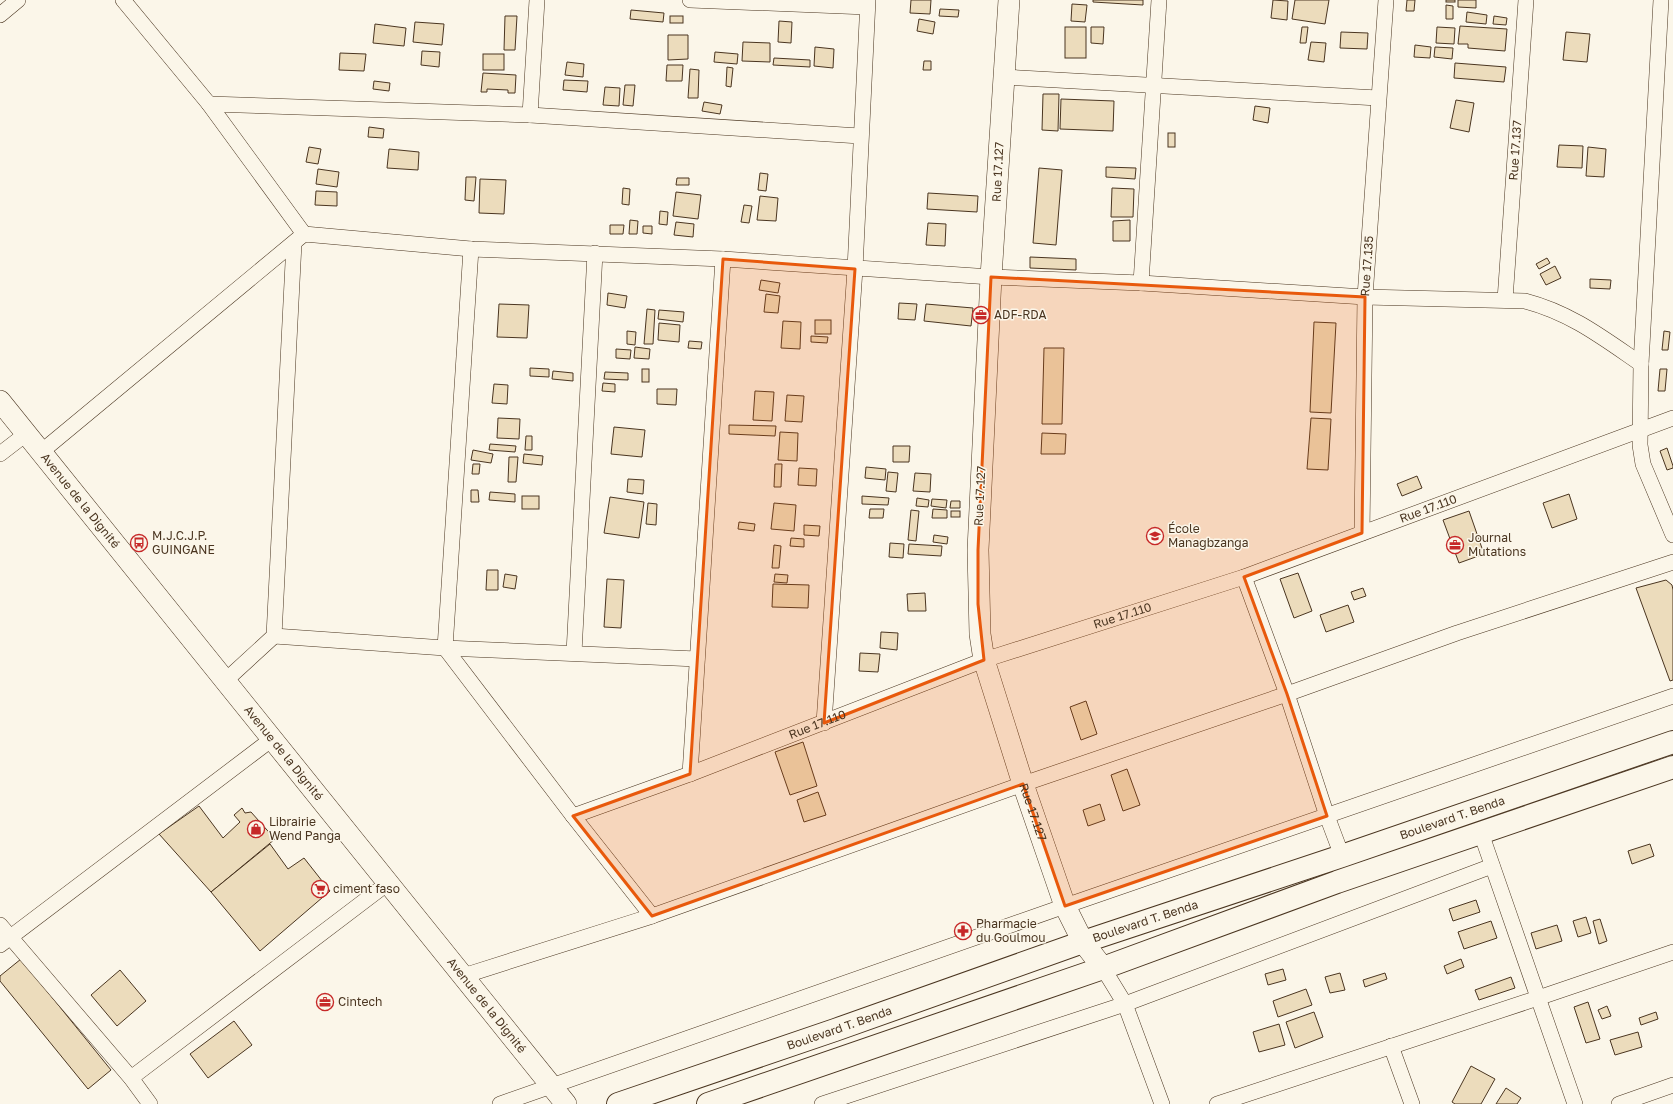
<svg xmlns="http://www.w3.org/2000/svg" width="1673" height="1104" viewBox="0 0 1673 1104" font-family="'Golos Text',sans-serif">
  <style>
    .building { fill: #ecdcbc; stroke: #4a3520 }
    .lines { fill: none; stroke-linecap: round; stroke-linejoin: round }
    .street-casing { stroke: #4a3520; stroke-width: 16 }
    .secondary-casing { stroke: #4a3520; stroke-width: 22 }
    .highway-casing { stroke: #4a3520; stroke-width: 24 }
    .street { stroke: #fbf6e9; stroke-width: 15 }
    .secondary { stroke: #fbf6e9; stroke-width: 21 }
    .highway { stroke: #fbf6e9; stroke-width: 22 }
    .marked { fill: #e8590c; fill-opacity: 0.2; stroke: #e8590c; stroke-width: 3; stroke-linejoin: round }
    .labels { text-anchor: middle; stroke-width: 3; stroke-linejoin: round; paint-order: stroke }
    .street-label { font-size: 12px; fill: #4a3520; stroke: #fbf6e9 }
    .poi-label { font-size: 12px; fill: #4a3520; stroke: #fbf6e9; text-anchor: start }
  </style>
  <rect width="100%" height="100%" fill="#fbf6e9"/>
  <!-- building -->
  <g class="building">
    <path d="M911,0H931L930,14L910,13Z"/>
    <path d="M1093,0H1143V5L1093,2Z"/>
    <path d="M1273,0L1288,1L1287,20L1271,18Z"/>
    <path d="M1295,0H1329L1325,24L1292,19Z"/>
    <path d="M1407,0H1415L1414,11H1406Z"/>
    <rect x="1446" y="0" width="9" height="2"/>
    <path d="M1458,0H1476V8L1458,7Z"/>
    <path d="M1072,4L1087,5L1085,22L1071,21Z"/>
    <path d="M1446,5L1453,6V19H1446Z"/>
    <path d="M940,9L959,10L958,17L939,16Z"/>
    <path d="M631,10L664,13L663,22L630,19Z"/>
    <path d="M1467,12L1487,15L1486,24L1466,22Z"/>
    <path d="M505,16H517L515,50H504Z"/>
    <rect x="670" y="16" width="13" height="7"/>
    <path d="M1494,16L1507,18L1506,25L1493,24Z"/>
    <path d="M919,19L935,22L933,34L917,31Z"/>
    <path d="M779,21L792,22L791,43L778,42Z"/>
    <path d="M415,22L444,24L442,45L413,42Z"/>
    <path d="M375,24L406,28L404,46L373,43Z"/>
    <path d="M1460,26L1507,29L1505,51L1468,48V44H1458Z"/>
    <rect x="1065" y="27" width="21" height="31"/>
    <path d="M1091,27H1104L1103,44L1091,43Z"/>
    <path d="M1302,27H1308L1306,43H1300Z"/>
    <path d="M1437,27L1455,28L1454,44L1436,43Z"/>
    <path d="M1341,32L1368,33L1367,49L1340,48Z"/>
    <path d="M1566,32L1590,34L1587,62L1563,60Z"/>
    <path d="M668,35H688V59L668,60Z"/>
    <path d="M743,42L770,43V62L742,61Z"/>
    <path d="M1311,42L1326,43L1324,62L1308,60Z"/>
    <path d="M1415,45L1431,47L1430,58L1414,57Z"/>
    <path d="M815,47L834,49L833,68L814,66Z"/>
    <path d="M1435,47L1453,48L1452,59L1434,57Z"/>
    <path d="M422,51L440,52L439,67L421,65Z"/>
    <path d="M715,52L738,54L737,64L714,62Z"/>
    <path d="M340,53L366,54L364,71L339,70Z"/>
    <rect x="483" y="54" width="21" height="16"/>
    <path d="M774,58L810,60V67L773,65Z"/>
    <path d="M924,61H931V70H923Z"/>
    <path d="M567,62L584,64L583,77L565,75Z"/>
    <path d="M1455,63L1506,67L1504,82L1454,78Z"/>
    <path d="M667,65H683L682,81H666Z"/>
    <path d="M727,67L733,68L731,87L726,86Z"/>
    <path d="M690,69L699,70L698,98H688Z"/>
    <path d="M483,73L516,75L515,93H508V90L487,89V92H481Z"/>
    <path d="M564,80L588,81L587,92L563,90Z"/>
    <path d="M374,81L390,83L389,91L373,89Z"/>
    <path d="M625,85H635L633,106L623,105Z"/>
    <path d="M605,87L620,88L619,106L603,105Z"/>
    <path d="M1043,94H1059L1058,131L1042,130Z"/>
    <path d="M1061,99L1114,101L1113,131L1060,129Z"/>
    <path d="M1456,100L1474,103L1469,132L1450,128Z"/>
    <path d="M704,102L722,105L720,114L702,111Z"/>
    <path d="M1255,106L1270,108L1268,123L1253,120Z"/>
    <path d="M369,127L384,129L383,138L368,137Z"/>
    <rect x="1168" y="133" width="7" height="14"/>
    <path d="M1559,145L1583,146L1582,168L1557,167Z"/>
    <path d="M309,147L321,149L318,164L306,162Z"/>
    <path d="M1588,147L1606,149L1604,177L1586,176Z"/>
    <path d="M389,149L419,152L418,170L387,168Z"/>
    <path d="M1106,167L1136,168L1135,179L1106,177Z"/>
    <path d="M1039,168L1062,170L1056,245L1033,243Z"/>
    <path d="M318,169L339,172L337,187L316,184Z"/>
    <path d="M760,173L768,174L766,191L758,190Z"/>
    <path d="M466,177H476L474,201L465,200Z"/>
    <path d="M677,178H689V185H676Z"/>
    <path d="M480,179L506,180L504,214L479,213Z"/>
    <path d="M623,188L630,189L629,205L622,204Z"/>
    <path d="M1112,188L1134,189L1133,217H1111Z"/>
    <path d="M316,191L337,192V206L315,205Z"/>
    <path d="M676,192L701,195L698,219L673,216Z"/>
    <path d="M928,193L978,196L977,212L927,209Z"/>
    <path d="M760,196L778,198L776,221L757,220Z"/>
    <path d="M744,205L752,206L749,223L741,222Z"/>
    <path d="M660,211L668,212L667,225L659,224Z"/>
    <path d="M630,220L638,221L637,234H629Z"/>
    <path d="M1130,220V241H1113V221Z"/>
    <path d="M676,222L694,224L693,237L674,235Z"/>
    <path d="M928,223L946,224L945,246L926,245Z"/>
    <path d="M610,225H624L623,234H610Z"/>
    <path d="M643,226H652V234L643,233Z"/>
    <path d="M1030,257L1076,259V270L1030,268Z"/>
    <path d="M1547,258L1550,263L1539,269L1536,264Z"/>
    <path d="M1555,266L1561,278L1546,285L1540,274Z"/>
    <path d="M1590,279L1611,280L1610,289L1590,288Z"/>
    <path d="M761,280L780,283L778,293L759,290Z"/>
    <path d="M608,293L627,296L625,308L607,305Z"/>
    <path d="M766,294L780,296L778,313L764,312Z"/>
    <path d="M899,303L917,304L915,320L898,319Z"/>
    <path d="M499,304L529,305L527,338L497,337Z"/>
    <path d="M926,304L973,308L971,326L924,321Z"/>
    <path d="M647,309L655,310L653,344H644Z"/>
    <path d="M659,310L684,312L683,322L658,319Z"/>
    <rect x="815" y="320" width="16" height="14"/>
    <path d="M783,321L801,322L800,349L781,348Z"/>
    <path d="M1314,322L1336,323L1331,413L1310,412Z"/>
    <path d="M659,323L680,325L679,342L658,340Z"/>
    <path d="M627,331L636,332L635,345L627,344Z"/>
    <path d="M1664,331L1670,332L1668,350H1662Z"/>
    <path d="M811,336L828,337L827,343L811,342Z"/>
    <path d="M689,341L702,342L701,349L688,348Z"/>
    <path d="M635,347L650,349L649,359L634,358Z"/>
    <path d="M1044,348H1064L1062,424H1042Z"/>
    <path d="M616,349L631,350L630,359L616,358Z"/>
    <path d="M530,368L549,369V377L530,376Z"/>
    <rect x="642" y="369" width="7" height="13"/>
    <path d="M1660,369H1667L1665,391H1658Z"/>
    <path d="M553,371L573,373V381L552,379Z"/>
    <path d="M605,372L628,373V380L604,379Z"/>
    <path d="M603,383L615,384V392L602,391Z"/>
    <path d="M494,384L508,385L507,404L492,403Z"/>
    <path d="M657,389H677L676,405L657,404Z"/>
    <path d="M755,391L774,392L772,421L753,420Z"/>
    <path d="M787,395L804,396L802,422L785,421Z"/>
    <path d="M498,418L520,419L519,439L497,438Z"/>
    <path d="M1311,418L1331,419L1328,470L1307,469Z"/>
    <path d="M729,425L776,426L775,436L729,434Z"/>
    <path d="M614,427L645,430L642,457L611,454Z"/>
    <path d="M780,432L798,433L797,461L778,460Z"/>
    <path d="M1042,433L1066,434L1065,454H1041Z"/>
    <path d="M526,436H532V450H525Z"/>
    <path d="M490,444L516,446L515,452L489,450Z"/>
    <path d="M893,446H910L909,462H893Z"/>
    <path d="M1667,448L1673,466V468L1667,470L1660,451Z"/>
    <path d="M473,450L493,454L491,463L471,460Z"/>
    <path d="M524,454L543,456L542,465L523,463Z"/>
    <path d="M509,457H518L516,482H508Z"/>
    <path d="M473,464H480L479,474H472Z"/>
    <path d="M775,464H782L781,487H774Z"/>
    <path d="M866,467L886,469L885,480L865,478Z"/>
    <path d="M799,468L817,469L816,486L798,485Z"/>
    <path d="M888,472L898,473L896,492L886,491Z"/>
    <path d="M915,473L931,474L930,492L913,491Z"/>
    <path d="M1417,476L1422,488L1402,496L1397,484Z"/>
    <path d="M628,479L644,480L643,494L627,492Z"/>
    <path d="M471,490H478L479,502H471Z"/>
    <path d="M490,492L515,494V502L489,500Z"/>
    <path d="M1569,494L1577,519L1552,528L1543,503Z"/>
    <rect x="522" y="496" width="17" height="13"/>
    <path d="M862,496L889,498L888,505L862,504Z"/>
    <path d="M610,497L644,502L639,538L604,533Z"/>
    <path d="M917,498L929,500L928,507L916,506Z"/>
    <path d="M932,499L947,500L946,508L931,506Z"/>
    <path d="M951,501H960V508H950Z"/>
    <path d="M648,503L657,504L656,525L646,524Z"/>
    <path d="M774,503L796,505L794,531L771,529Z"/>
    <path d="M870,509H884L883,518H869Z"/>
    <path d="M933,509L947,510V518H932Z"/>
    <path d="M911,510L919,511L916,541L908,540Z"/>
    <rect x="951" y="511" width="9" height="6"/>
    <path d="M1469,511L1484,554L1459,563L1443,520Z"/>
    <path d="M739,522L755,524L754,531L738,529Z"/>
    <path d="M804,525L820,526L819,536L804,535Z"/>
    <path d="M934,535L948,537L947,544L933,542Z"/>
    <path d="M791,538L804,539V547L790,546Z"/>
    <path d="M890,543L904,544L903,558L889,557Z"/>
    <path d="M909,544L942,546L941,556L908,554Z"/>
    <path d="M774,545L781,546L779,568H772Z"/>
    <path d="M487,570H498V590H486Z"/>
    <path d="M1298,573L1312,611L1294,618L1280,579Z"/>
    <path d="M505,574L517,576L515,589L503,587Z"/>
    <path d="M775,574L788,575L787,583L774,582Z"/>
    <path d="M607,579L624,580L621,628L604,627Z"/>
    <path d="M1666,580L1672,585L1673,590V680L1670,681L1636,588Z"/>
    <path d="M773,584L809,585L808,608L772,607Z"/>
    <path d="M1363,588L1366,596L1354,600L1351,592Z"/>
    <path d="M925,593L926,611H908L907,594Z"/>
    <path d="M1348,605L1354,622L1326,632L1320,615Z"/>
    <path d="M881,632L898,633L897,650L880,648Z"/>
    <path d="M860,653L880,654L878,672L859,671Z"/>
    <path d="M1086,701L1097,734L1081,740L1070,707Z"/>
    <path d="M803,742L817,786L790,795L775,752Z"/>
    <path d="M1127,769L1140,805L1123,811L1111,775Z"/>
    <path d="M818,792L826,815L804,822L797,800Z"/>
    <path d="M1100,804L1105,820L1088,826L1083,810Z"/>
    <path d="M199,806L223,838L240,822L234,815L242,808L245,813L251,812L275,839L211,892L159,834Z"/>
    <path d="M270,844L288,869L304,858L330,891L260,951L211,892Z"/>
    <path d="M1650,844L1654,856L1632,864L1628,851Z"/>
    <path d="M1476,900L1480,912L1453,921L1449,909Z"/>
    <path d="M1586,917L1591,933L1578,937L1573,921Z"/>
    <path d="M1600,919L1607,941L1599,944L1593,921Z"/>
    <path d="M1491,921L1497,938L1464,949L1458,932Z"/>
    <path d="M1557,925L1562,941L1536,949L1531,933Z"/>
    <path d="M21,959L111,1070L88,1089L0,981V976Z"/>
    <path d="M1461,959L1464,967L1447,974L1444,966Z"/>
    <path d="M1283,969L1286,980L1268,985L1265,974Z"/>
    <path d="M120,970L146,1001L117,1026L91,995Z"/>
    <path d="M1340,973L1345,990L1330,993L1325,977Z"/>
    <path d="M1385,973L1387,979L1365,987L1363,980Z"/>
    <path d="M1511,977L1515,988L1479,1000L1475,990Z"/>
    <path d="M1306,989L1312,1005L1278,1017L1273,1001Z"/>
    <path d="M1588,1002L1600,1039L1586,1043L1574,1007Z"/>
    <path d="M1607,1006L1611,1016L1602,1019L1598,1010Z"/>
    <path d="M1314,1012L1323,1037L1295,1048L1286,1022Z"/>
    <path d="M1656,1012L1658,1019L1641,1025L1639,1018Z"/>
    <path d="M234,1021L252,1045L208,1078L190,1054Z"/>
    <path d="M1279,1024L1285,1045L1259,1052L1253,1032Z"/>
    <path d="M1638,1032L1642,1047L1615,1055L1610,1040Z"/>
    <path d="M1471,1066L1495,1079L1481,1104H1455L1452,1102Z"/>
    <path d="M1506,1088L1521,1098L1517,1104H1496Z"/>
  </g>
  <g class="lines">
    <!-- street casing -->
    <g class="street-casing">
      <g id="street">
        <path d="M123,0L209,104L304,234"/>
        <path d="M690,0L867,7"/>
        <path d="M1661,0L1641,364L1640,445L1643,464L1673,535"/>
        <path d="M0,15L18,0"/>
        <path d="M1003,77L1378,98"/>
        <path d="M209,104L530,115L860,136"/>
        <path d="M530,115L537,0"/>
        <path d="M471,249L445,648L573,816L652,916"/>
        <path d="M1141,283L1159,0"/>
        <path id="s1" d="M1505,300L1526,0"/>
        <path d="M41,452L304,234L471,249L723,259L991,277L1141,283L1365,297L1525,301C1571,313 1603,338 1641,364"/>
        <path d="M0,454L26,434"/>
        <path id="s2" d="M1362,533L1365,297L1386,0"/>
        <path d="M1244,577L1287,694L1327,816L1342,856"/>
        <path d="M274,636L445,648L697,659"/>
        <path d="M574,653L595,253"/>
        <path d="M225,681L274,636L294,243"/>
        <path d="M824,723L855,269L868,0"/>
        <path d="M690,774L723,259"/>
        <path id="s3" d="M573,816L690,774L984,660L1244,577L1673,418"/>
        <path d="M1481,833L1575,1104"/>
        <path d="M0,925L131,1078L150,1104"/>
        <path d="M0,945L272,739"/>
        <path d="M1103,968L1125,1004L1162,1104"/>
        <path d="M463,976L652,916L1023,784L1287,694L1457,633L1673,562"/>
        <path d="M1391,1046L1412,1104"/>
        <path d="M131,1078L388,883"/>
        <path d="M500,1104L1065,906L1673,696"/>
        <path d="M822,1104L1125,1004L1492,866"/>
        <path d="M1217,1104L1538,998L1673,952"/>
        <path d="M1619,1104L1673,1085"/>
      </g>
    </g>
    <!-- secondary casing -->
    <g class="secondary-casing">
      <g id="secondary">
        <path id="s4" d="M1009,0L991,277L978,550L980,634L984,660L1023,784L1065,906L1083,942L1103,968"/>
        <path id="s5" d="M0,401L566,1104"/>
      </g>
    </g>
    <!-- highway casing -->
    <g class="highway-casing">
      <g id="highway">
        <path id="s6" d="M618,1104L835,1030L1083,942L1342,856L1673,742"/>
        <path d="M708,1104L1103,968L1337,882L1673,767"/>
      </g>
    </g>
    <!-- street -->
    <use href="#street" class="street"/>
    <!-- secondary -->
    <use href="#secondary" class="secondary"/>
    <!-- highway -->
    <use href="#highway" class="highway"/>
  </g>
  <!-- marked area -->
  <path class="marked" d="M723,259L855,269L824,723L984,660L978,604V550L991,277L1365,297L1362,533L1244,577L1287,694L1327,816L1065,906L1023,784L652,916L573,816L690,774Z"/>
  <!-- icons -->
  <defs>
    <g id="office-ring" transform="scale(0.9)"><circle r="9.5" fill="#fbf6e9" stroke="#c62828" stroke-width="1.5"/><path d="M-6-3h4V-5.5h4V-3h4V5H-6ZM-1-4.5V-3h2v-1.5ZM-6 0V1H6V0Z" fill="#c62828"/></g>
    <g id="school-ring" transform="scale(0.9)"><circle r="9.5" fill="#fbf6e9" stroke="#c62828" stroke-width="1.5"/><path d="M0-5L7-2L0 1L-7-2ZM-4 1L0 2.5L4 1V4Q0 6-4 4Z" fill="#c62828"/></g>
    <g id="bus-ring" transform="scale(0.9)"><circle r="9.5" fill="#fbf6e9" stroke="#c62828" stroke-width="1.5"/><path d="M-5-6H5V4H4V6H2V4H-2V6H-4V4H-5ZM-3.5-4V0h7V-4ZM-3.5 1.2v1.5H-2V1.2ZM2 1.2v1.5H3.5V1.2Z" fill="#c62828"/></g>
    <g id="shop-ring" transform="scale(0.9)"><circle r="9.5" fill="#fbf6e9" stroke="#c62828" stroke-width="1.5"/><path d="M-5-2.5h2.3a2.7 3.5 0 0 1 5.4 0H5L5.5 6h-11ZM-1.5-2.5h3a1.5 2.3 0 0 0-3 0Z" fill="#c62828"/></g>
    <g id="supermarket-ring" transform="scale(0.9)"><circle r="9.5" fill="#fbf6e9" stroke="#c62828" stroke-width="1.5"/><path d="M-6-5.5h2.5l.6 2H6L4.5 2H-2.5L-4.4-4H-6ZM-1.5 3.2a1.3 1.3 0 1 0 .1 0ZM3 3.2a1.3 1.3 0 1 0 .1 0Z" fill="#c62828"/></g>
    <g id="pharmacy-ring" transform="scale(0.9)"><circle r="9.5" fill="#fbf6e9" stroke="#c62828" stroke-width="1.5"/><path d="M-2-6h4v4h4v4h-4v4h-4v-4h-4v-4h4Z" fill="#c62828"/></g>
  </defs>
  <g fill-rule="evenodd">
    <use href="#office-ring" x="981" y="315"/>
    <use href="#school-ring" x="1155" y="536"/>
    <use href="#bus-ring" x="139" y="543"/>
    <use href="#office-ring" x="1455" y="545"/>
    <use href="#shop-ring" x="256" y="829"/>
    <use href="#supermarket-ring" x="320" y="889"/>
    <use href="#pharmacy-ring" x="963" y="931"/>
    <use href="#office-ring" x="325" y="1002"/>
  </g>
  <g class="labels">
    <!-- street labels -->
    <g class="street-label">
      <text dy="4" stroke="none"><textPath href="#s1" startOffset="150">Rue 17.137</textPath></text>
      <text transform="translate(998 172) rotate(-87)" y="4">Rue 17.127</text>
      <text dy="4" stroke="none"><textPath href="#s2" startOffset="267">Rue 17.135</textPath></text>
      <text transform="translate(980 496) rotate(-87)" y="4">Rue 17.127</text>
      <text dy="4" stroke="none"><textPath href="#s5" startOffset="128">Avenue de la Dignité</textPath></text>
      <text dy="4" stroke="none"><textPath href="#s3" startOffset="909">Rue 17.110</textPath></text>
      <text dy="4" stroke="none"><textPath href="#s3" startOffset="585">Rue 17.110</textPath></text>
      <text dy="4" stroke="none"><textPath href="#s3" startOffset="261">Rue 17.110</textPath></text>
      <text dy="4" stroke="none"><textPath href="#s5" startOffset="452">Avenue de la Dignité</textPath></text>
      <text dy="4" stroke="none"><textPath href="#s4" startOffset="821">Rue 17.127</textPath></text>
      <text dy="4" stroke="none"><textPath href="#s6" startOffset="882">Boulevard T. Benda</textPath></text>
      <text dy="4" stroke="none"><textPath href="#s6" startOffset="558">Boulevard T. Benda</textPath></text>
      <text dy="4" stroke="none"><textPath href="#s5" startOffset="776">Avenue de la Dignité</textPath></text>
      <text dy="4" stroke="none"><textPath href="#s6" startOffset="234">Boulevard T. Benda</textPath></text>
    </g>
    <!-- poi labels -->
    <g class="poi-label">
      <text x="994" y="319">ADF-RDA</text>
      <text x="1168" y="533">École<tspan x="1168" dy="14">Managbzanga</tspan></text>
      <text x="152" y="540">M.J.C.J.P.<tspan x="152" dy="14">GUINGANE</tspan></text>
      <text x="1468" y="542">Journal<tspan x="1468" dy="14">Mutations</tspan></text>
      <text x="269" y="826">Librairie<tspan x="269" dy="14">Wend Panga</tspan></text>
      <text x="333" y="893">ciment faso</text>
      <text x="976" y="928">Pharmacie<tspan x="976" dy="14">du Goulmou</tspan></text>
      <text x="338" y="1006">Cintech</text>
    </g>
  </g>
</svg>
